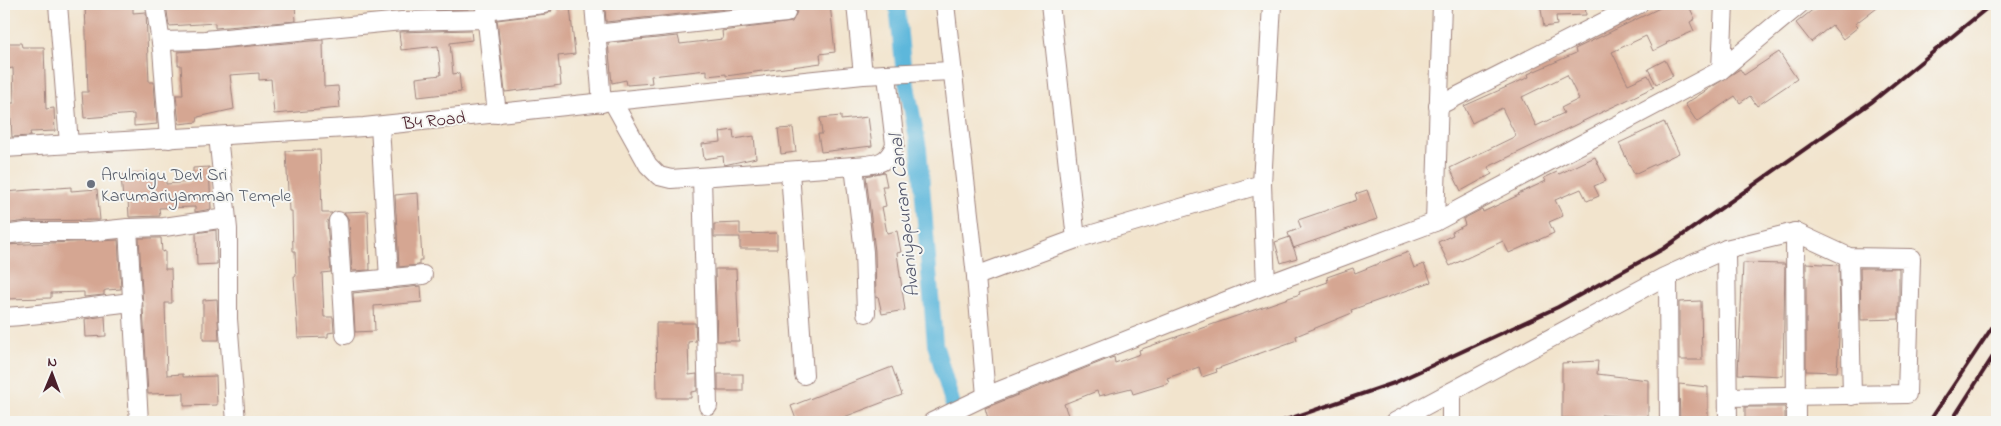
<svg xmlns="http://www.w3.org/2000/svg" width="2001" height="426" viewBox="0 0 2001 426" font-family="'Indie Flower',sans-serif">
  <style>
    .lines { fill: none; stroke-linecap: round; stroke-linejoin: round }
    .canal { stroke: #5db7db; stroke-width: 16 }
    .building { fill: #d5a692; fill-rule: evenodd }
    .minor-casing { stroke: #9e827c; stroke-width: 20 }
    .minor { stroke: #fff; stroke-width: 18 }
    .rail { stroke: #4a1f2b; stroke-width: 4 }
    .worship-dot { fill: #6b7280; stroke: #f6f6f2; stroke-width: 2 }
    .labels { text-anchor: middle; stroke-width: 4; stroke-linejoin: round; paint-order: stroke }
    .street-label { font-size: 18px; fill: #4a1f2b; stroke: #f6f6f2 }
    .worship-label { font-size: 18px; fill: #5b616d; stroke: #f6f6f2; text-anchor: start }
    .water-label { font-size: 19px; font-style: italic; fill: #515469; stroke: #f6f6f2 }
  </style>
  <rect width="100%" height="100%" fill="#f6f6f2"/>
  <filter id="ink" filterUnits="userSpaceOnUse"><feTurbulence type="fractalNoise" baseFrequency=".02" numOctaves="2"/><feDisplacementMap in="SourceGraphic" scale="10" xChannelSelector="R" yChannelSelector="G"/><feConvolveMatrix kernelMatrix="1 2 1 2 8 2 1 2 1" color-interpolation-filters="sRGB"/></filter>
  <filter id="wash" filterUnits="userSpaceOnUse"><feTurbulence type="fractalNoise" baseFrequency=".0096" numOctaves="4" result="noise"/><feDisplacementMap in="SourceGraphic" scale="20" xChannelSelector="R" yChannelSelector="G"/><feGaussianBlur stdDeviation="1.12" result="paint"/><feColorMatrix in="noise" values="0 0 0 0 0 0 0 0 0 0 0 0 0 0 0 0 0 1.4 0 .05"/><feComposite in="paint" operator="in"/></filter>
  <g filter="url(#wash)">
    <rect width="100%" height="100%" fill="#f2e4cd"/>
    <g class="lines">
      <!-- canal -->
      <path class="canal" d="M897,4L903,65L919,149L935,344L958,422"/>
    </g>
    <g id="blocks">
      <!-- building -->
      <g class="building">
        <path d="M85,4H133V13L146,12L149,82H154L157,124L134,126V114L84,118L82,92H88Z"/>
        <path d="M166,4H295L296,21L215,28V23L169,26Z"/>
        <path d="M416,4H468V9L416,10Z"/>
        <path d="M554,4H557V9L570,7L575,54L558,56L561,85L505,92L497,20L546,14L551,12Z"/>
        <path d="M645,4H773L606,22L605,8Z"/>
        <path d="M791,4H830L835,52L820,54L821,63L726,76V74L707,76V70L651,76L652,83L627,85L626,80L612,83L608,43L678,36L680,44L723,39L722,31L792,22L797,12Z"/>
        <path d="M1540,4H1585L1586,15L1556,16L1557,25L1544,27Z"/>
        <path d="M1668,4H1688L1695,19L1690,22L1694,31L1666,43L1667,44L1653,51L1646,36L1612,52L1628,84L1648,75L1654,87L1488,167L1492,174L1461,191L1450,168L1516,136L1502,108L1472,123L1464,106L1529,77L1528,74L1576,53L1575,49ZM1567,75L1579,99L1561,108L1564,113L1536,126L1522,97Z"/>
        <path d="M1820,4H1881L1855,24L1858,27L1843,39L1832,25L1811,42L1796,23Z"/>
        <path d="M471,30L472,40L450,43L453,74L459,73L461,92L418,97L416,78L441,75L438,46L401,50L399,32Z"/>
        <path d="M323,40L324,87L338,86L340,108L274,114L271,79L259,80V73L230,75L234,109L198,117L197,122L179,124L176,95H183L181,65H178V52Z"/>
        <path d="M6,43H21L22,47H44L46,109L54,108L55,131L30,132L31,136L12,137L10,103H14L13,68L7,69Z"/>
        <path d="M1779,52L1797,79L1757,106L1750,96L1740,103L1735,96L1697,122L1685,104L1740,69L1744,75Z"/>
        <path d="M1665,60L1673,76L1656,84L1648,69Z"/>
        <path d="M841,116V120L868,117L872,146L821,152L818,134H822L820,118Z"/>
        <path d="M1664,122L1679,153L1634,174L1619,143Z"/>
        <path d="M793,128L796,152L781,154L778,129Z"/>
        <path d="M733,130L734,139L754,136L756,158L724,165L723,156L704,159L702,144L721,142L720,132Z"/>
        <path d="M320,150L322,213H332L327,222L331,272L322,273L324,317H333L334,332L328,333V337L298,338L294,276H296L295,251H293L292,211H289L286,151Z"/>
        <path d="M1595,157L1606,181L1594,186L1599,196L1587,201L1581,189L1555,200L1563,216L1549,222L1554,233L1509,253L1503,241L1450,266L1438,242L1453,235L1452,232L1465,225L1463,219L1482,209L1483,212L1519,195L1518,194L1546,181L1544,178L1557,172L1559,174Z"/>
        <path d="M209,167L211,209L195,212V207L159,208L160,216L129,217L128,199L123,200L121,175L144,173L145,179H166V184L193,182V168Z"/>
        <path d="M884,172L887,186H882L886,206L882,207L887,233L897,231L901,252L897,253L905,310L882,314L878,296L876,297L875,251L866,176Z"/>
        <path d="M71,187V191L97,189L100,220L26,221L4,224V192Z"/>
        <path d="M1367,190L1377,219L1293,248L1288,233L1301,228L1298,220L1357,200L1355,194Z"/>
        <path d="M418,193L422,260H419V265L399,267L395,195Z"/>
        <path d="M368,211L370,270L352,271L349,220L344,212Z"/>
        <path d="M740,223V234L777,233V249H740V237H714V224Z"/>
        <path d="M216,230L217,264L197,265L196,233Z"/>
        <path d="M1290,237L1297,258L1281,263L1275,242Z"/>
        <path d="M139,238H161L162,252L165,251V269H171L172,303H165L167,375L183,374V377L216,376L217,405L184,406V393L148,394Z"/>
        <path d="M118,240L121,289L106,290L104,291V295L84,297V292L51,293V298L4,299V245Z"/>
        <path d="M1408,252L1414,268L1424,264L1431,282L1351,310L1352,313L1296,336L1297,340L1216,369L1217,372L1202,377L1199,367L1167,378L1169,383L1133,394L1131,388L1099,396L1097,391L1064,404L1069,418L1057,422L1056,418L1044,422H989L985,408L990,406L1108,359L1114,357L1115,363L1140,354L1139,350L1159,343L1300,294L1299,292L1328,282L1327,277L1353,268L1355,273Z"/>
        <path d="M1743,263L1785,264L1783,376L1738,374Z"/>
        <path d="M1806,263L1839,265L1840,320L1837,372L1806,371Z"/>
        <path d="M1860,268H1899V319L1861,320Z"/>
        <path d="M715,269H736L739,341H717Z"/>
        <path d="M421,286L422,302L374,306L375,331L355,332L353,293Z"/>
        <path d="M217,299L219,340H203V300Z"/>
        <path d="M1701,301L1702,360H1679V302Z"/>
        <path d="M105,316L106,336L86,337L85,319Z"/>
        <path d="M656,323H695L696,341L688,342L689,375L697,374V391L691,392V398H657Z"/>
        <path d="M1598,361L1597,374L1648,380V418L1601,415V419L1562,418V363Z"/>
        <path d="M892,367L902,395L831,422H797L791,406Z"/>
        <rect x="718" y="374" width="25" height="17"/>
        <path d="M1679,384L1708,387V422H1680Z"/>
        <rect x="1745" y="407" width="40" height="15"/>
      </g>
    </g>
  </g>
  <g filter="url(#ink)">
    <use href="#blocks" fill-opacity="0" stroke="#9e827c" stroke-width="1"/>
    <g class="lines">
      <!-- minor casing -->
      <g class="minor-casing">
        <g id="minor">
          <path d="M58,4L69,144"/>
          <path d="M155,4L162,49L169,139"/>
          <path d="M485,4L497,114"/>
          <path d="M594,4L602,103"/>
          <path d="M856,4L863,75"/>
          <path d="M945,4L976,276L986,396"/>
          <path d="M1050,4L1076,239"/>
          <path d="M485,11L544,4"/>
          <path d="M596,34L786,13"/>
          <path d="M161,41L205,40L402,21L486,19"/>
          <path d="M1721,70L1724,4"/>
          <path d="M613,102L648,165L659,176L671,179L854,166C874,164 888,166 895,144L887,76"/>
          <path d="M1438,106L1639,4"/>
          <path d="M380,126L389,279"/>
          <path d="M218,136L228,229V319L236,422"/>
          <path d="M4,148L364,127L863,75L952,71"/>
          <path d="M854,166L864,252L866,313"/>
          <path d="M790,171L804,375"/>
          <path d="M702,177L708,406"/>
          <path d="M338,221L345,335"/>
          <path d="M1435,222L1442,4"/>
          <path d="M128,228L139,422"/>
          <path d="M1795,232L1796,422"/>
          <path d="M4,235L26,232H89L128,228L164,227L226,218"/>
          <path d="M1726,249L1728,422"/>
          <path d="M1849,257L1852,396"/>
          <path d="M976,276L1076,239L1262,184"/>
          <path d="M1668,276L1669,422"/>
          <path d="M342,283L423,275"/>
          <path d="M1266,285L1262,184L1272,4"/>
          <path d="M4,317C47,315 90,306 133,302"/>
          <path d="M1451,392V422"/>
          <path d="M932,422L986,396L1266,285L1435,222L1721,70L1800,4"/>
          <path d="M1395,422L1664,277L1726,249L1795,232L1849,257L1911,258L1907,394L1728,397"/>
        </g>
      </g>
      <!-- minor -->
      <use href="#minor" class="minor"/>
      <!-- rail -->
      <g class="rail">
        <path d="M1280,422L1394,383L1558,307L1663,249L1873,101L1992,4"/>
        <path d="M1929,422L1997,320"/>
        <path d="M1951,422L1997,350"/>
      </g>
    </g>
  </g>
  <!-- markers -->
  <circle class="worship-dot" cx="91" cy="184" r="5"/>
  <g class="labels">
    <!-- street labels -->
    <g class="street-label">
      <text transform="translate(434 120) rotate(-6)" y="6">B4 Road</text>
    </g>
    <!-- worship labels -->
    <g class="worship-label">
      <text x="101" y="180">Arulmigu Devi Sri<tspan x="101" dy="21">Karumariyamman Temple</tspan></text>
    </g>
    <!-- water labels -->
    <g class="water-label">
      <text transform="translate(903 216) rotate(-96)" y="7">Avaniyapuram Canal</text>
    </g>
  </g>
  <!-- margin -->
  <rect width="2001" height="426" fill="none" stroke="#f6f6f2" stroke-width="20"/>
  <!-- north arrow -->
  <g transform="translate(52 374) rotate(1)" stroke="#f6f6f2" stroke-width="4" paint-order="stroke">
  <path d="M0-4L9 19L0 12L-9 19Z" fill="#4a1f2b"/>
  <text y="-8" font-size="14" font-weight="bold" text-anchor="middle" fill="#4a1f2b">N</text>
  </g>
</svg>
